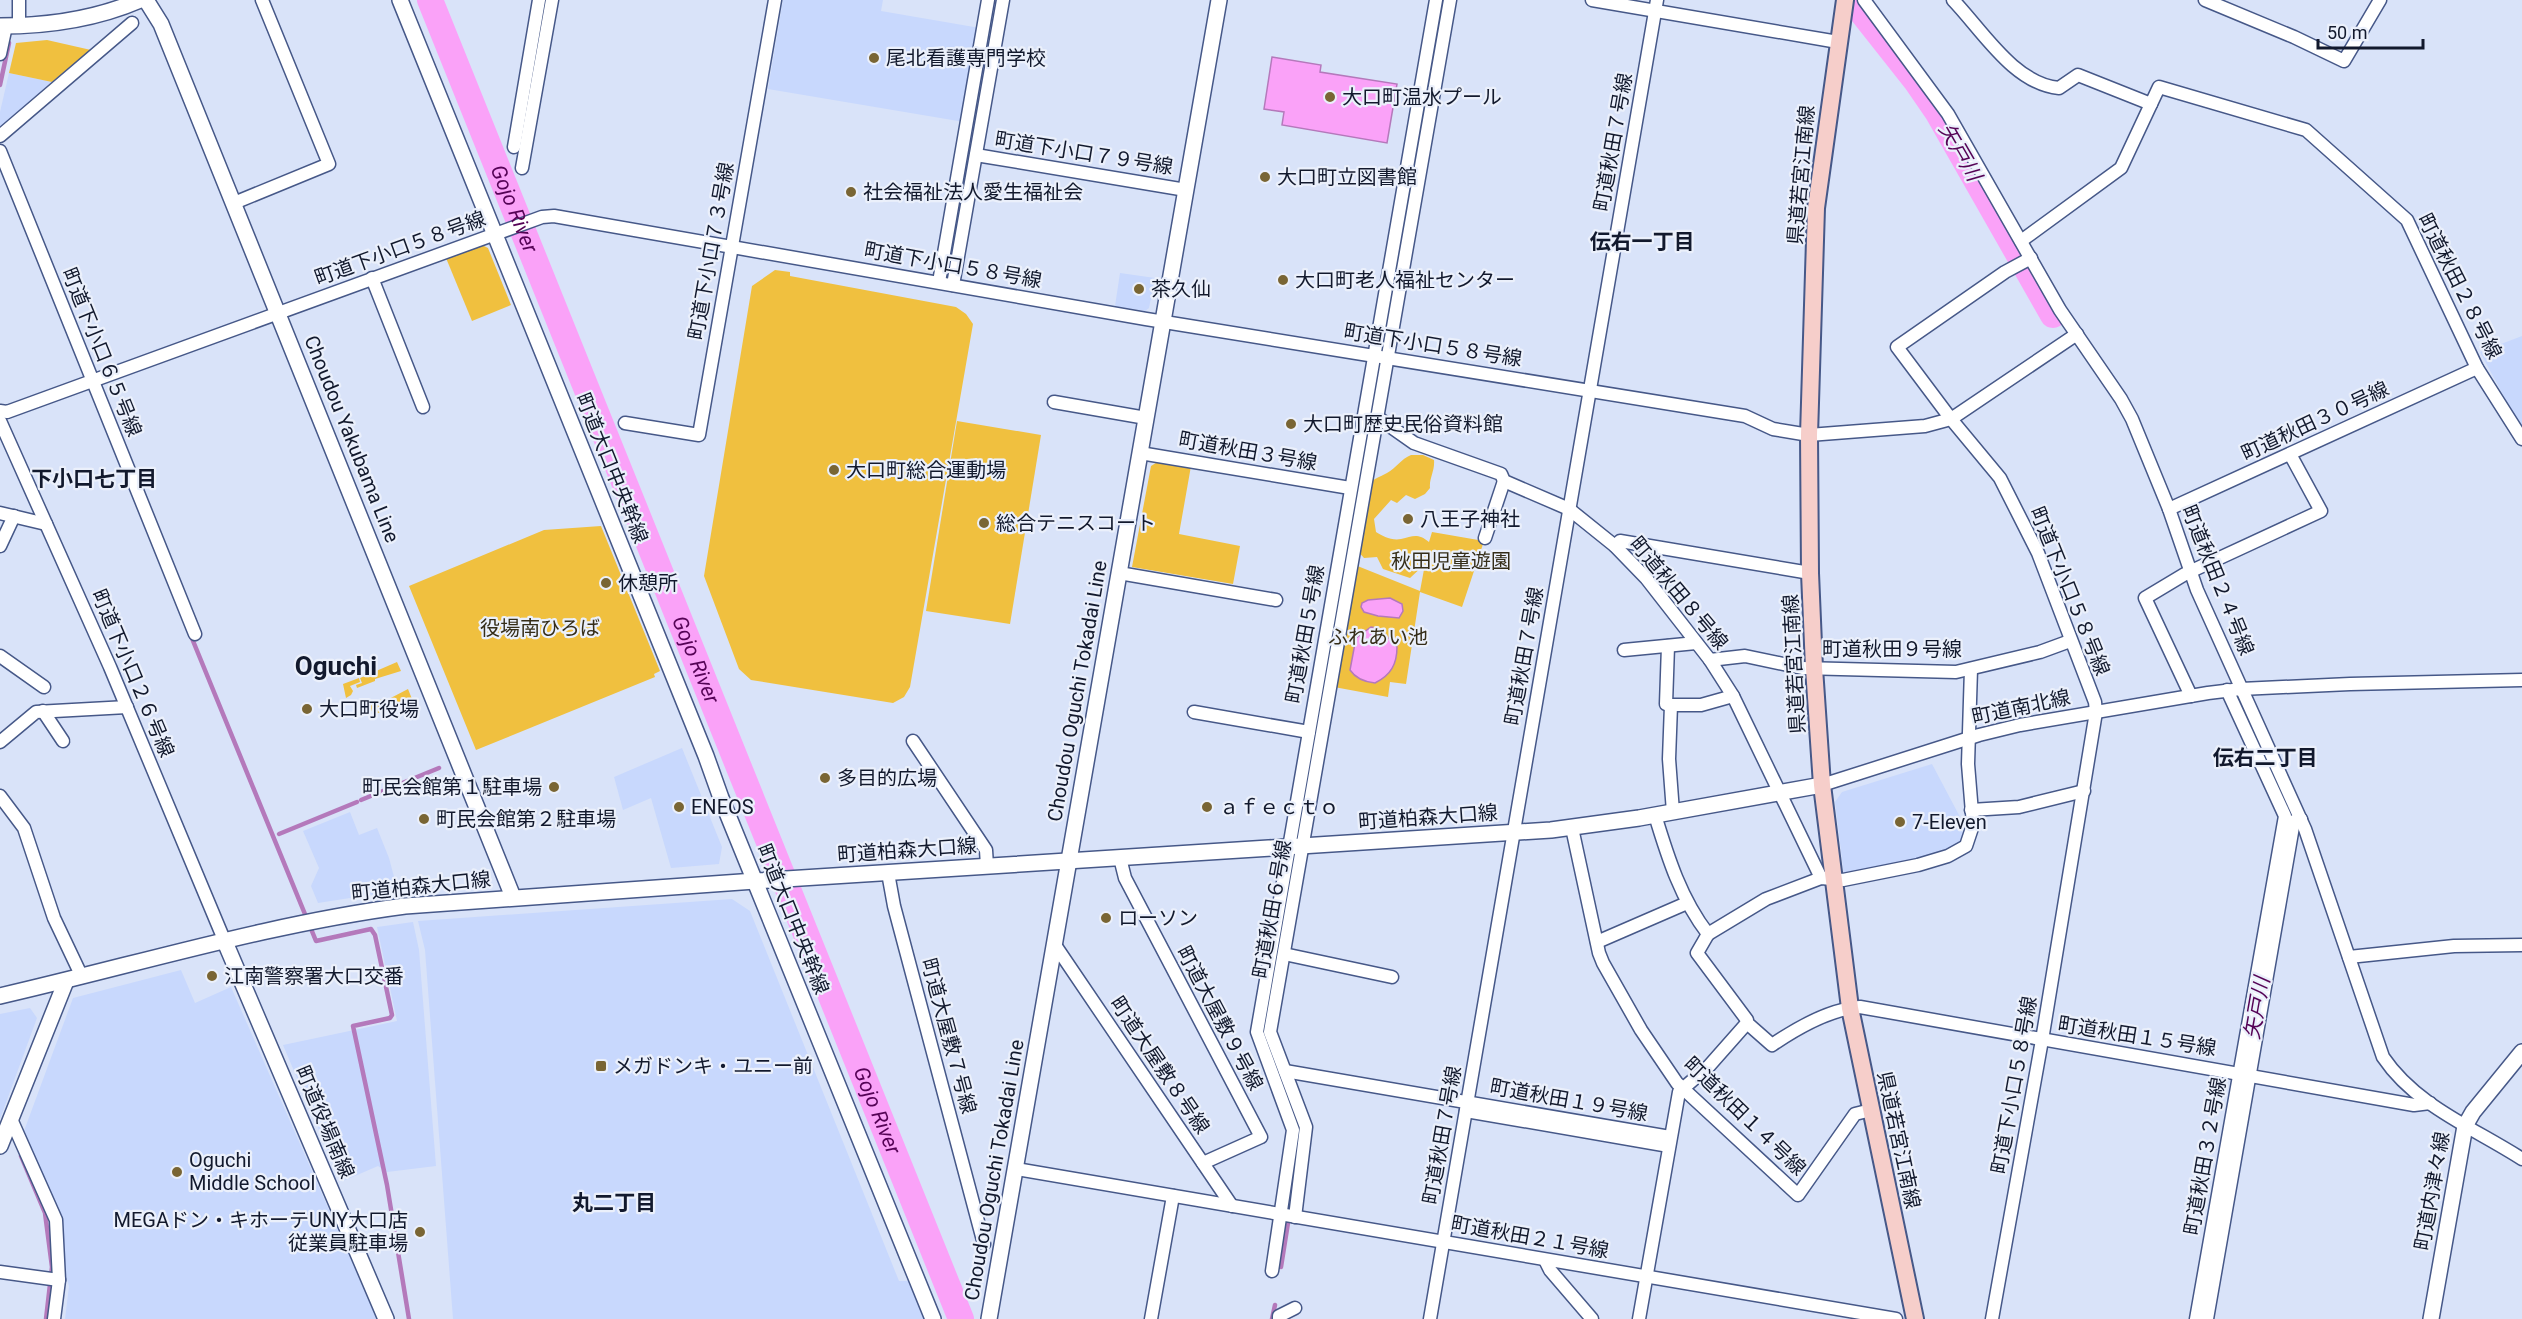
<svg xmlns="http://www.w3.org/2000/svg" width="2522" height="1319" viewBox="0 0 2522 1319" font-family="Roboto,'Noto Sans JP',sans-serif">
  <style>
    .built { fill: #c8d8fd }
    .green { fill: #f0c03f }
    .water { fill: #faa2f8; stroke: #b479bb; stroke-width: 1.5 }
    .lines { fill: none; stroke-linecap: round; stroke-linejoin: round }
    .stream { stroke: #b479bb; stroke-width: 4.5 }
    .river { stroke: #faa2f8; stroke-width: 26 }
    .minor-casing { stroke: #465888; stroke-width: 15 }
    .tertiary-casing { stroke: #465888; stroke-width: 18 }
    .secondary-casing { stroke: #465888; stroke-width: 20 }
    .minor { stroke: #fff; stroke-width: 12 }
    .tertiary { stroke: #fff; stroke-width: 15 }
    .secondary { stroke: #f6ceca; stroke-width: 16 }
    .poi-dot { fill: #796534; stroke: #ebf0fb; stroke-width: 2 }
    .labels { text-anchor: middle; stroke-width: 4.5; stroke-linejoin: round; paint-order: stroke }
    .poi-label { font-size: 20px; fill: #12192d; stroke: #ebf0fb; text-anchor: start }
    .street-label { font-size: 20px; fill: #12192d; stroke: #ebf0fb }
    .park-label { font-size: 20px; fill: #352d18; stroke: #ebf0fb }
    .water-label { font-size: 21px; font-style: italic; fill: #550356; stroke: #ebf0fb }
    .neighbourhood-label { font-size: 21px; font-weight: bold; fill: #12192d; stroke: #ebf0fb }
    .district-label { font-size: 26px; font-weight: bold; fill: #12192d; stroke: #ebf0fb }
  </style>
  <rect width="100%" height="100%" fill="#d9e3f9"/>
  <!-- built -->
  <g class="built">
    <path d="M783,0H883L881,11L980,28L964,122L768,89Z"/>
    <path d="M9,73L52,82L0,127V112Z"/>
    <path d="M1120,273L1155,278L1149,308L1145,311L1115,306Z"/>
    <path d="M2522,336V430L2480,352Z"/>
    <path d="M682,748L722,847L719,864L671,868L651,798L623,810L614,777Z"/>
    <path d="M1932,764L1960,817L1964,842L1958,848L1908,864L1894,863L1844,876L1835,802L1842,792Z"/>
    <path d="M350,812L359,835L377,828L389,858L397,888L395,891L318,903L311,886L319,868L303,831Z"/>
    <path d="M732,899L750,911L899,1281H909L924,1319H453L425,950L418,921Z"/>
    <path d="M413,922L419,950L436,1166L387,1172L378,1166L341,1182L283,1045L397,1021L377,927Z"/>
    <path d="M181,970L195,1003L231,987L377,1319H65L69,1286L65,1272L60,1213L24,1131L73,998Z"/>
    <path d="M30,1008L37,1018L0,1119V1014Z"/>
  </g>
  <!-- green -->
  <g class="green">
    <path d="M47,40L91,50L52,82L9,73L16,43Z"/>
    <path d="M482,245L488,248L511,305L472,321L446,258Z"/>
    <path d="M775,270L790,272V276L956,307L966,314L973,324L910,687L904,697L893,703L751,680L739,669L704,576L752,286Z"/>
    <path d="M957,421L1041,435L1010,624L926,611Z"/>
    <path d="M1411,455H1423L1434,460C1435,471 1429,478 1430,488L1425,494L1415,499L1406,495L1397,503L1391,500L1374,519L1376,532C1382,536 1392,541 1401,539C1413,536 1418,533 1429,542L1432,532L1484,541L1462,607L1420,592L1406,684L1390,682L1388,697L1334,687L1355,565L1420,591L1425,564L1410,578L1383,569L1377,557L1364,558L1356,549L1365,486C1372,480 1379,477 1387,473C1396,468 1401,459 1411,455Z"/>
    <path d="M1159,461L1191,466L1179,534L1240,546L1233,584L1132,567L1151,466Z"/>
    <path d="M601,526L660,671L654,674L655,677L476,750L409,586L544,530Z"/>
    <path d="M397,662L401,671L375,679V681L357,688L356,685L362,683L360,678Z"/>
    <path d="M359,678L360,682L350,686L353,691L351,695L346,698L343,684Z"/>
    <path d="M408,689L412,699L373,715L369,702H374L383,699L385,701Z"/>
  </g>
  <!-- water -->
  <g class="water">
    <path d="M1272,57L1321,65L1320,72L1397,84L1387,143L1282,125L1284,112L1264,109Z"/>
    <path d="M1390,598L1402,604L1403,611L1399,618L1378,616L1364,612L1361,607L1362,603L1368,600Z"/>
    <path d="M1371,627L1380,629L1397,647C1397,664 1391,675 1375,683C1365,682 1356,679 1350,670L1356,638Z"/>
  </g>
  <g class="lines">
    <!-- stream -->
    <g class="stream">
      <path d="M542,18L545,0"/>
      <path d="M0,85L9,43"/>
      <path d="M191,636L316,941L371,929L375,935L392,1015L390,1018L353,1026L387,1185L409,1319"/>
      <path d="M361,800L439,768"/>
      <path d="M279,834L357,802"/>
      <path d="M1267,1030L1265,1025L1284,914"/>
      <path d="M21,1156L45,1213L52,1267L46,1319"/>
      <path d="M1281,1267L1288,1223"/>
      <path d="M1272,1319L1275,1305"/>
    </g>
    <!-- river -->
    <g class="river">
      <path id="s1" d="M430,0L961,1319"/>
      <path d="M1852,0L1916,81L1938,113L2053,315"/>
    </g>
    <!-- minor casing -->
    <g class="minor-casing">
      <g id="minor">
        <path d="M19,0V26"/>
        <path d="M1592,0L1838,42"/>
        <path d="M1864,0L1948,114L2060,310L2121,399L2132,419L2169,509L2197,590L2305,829L2383,1057C2416,1106 2474,1128 2522,1159"/>
        <path d="M1953,0C1982,30 2014,84 2059,88L2078,75L2151,104L2159,87L2306,130L2407,220L2477,368L2522,439"/>
        <path d="M2205,0L2294,37L2344,61L2380,0"/>
        <path d="M0,54L6,26"/>
        <path d="M0,136L132,23"/>
        <path d="M514,147L539,0"/>
        <path d="M0,151L195,634"/>
        <path d="M976,155L1186,190"/>
        <path d="M522,168L552,0"/>
        <path d="M234,203L329,164L262,0"/>
        <path d="M2021,241L2121,168L2151,104"/>
        <path d="M2031,258L2005,272L1897,347L1951,419L2077,334"/>
        <path d="M372,278L423,407"/>
        <path d="M939,282L988,0"/>
        <path d="M953,285L1003,0"/>
        <path d="M1054,402L1146,418"/>
        <path d="M0,411L7,412L542,217L554,216L1146,319L1745,416L1773,429L1809,435L1925,426L1951,419L2000,478L2038,553L2095,702L2096,712L2042,1040L1992,1319"/>
        <path d="M1377,417L1414,443L1501,474L1504,481L1569,509L1615,546L1646,578L1710,660L1733,696L1821,878"/>
        <path d="M0,421L110,667L225,942"/>
        <path d="M625,423L699,435L775,0"/>
        <path d="M1140,453L1350,488"/>
        <path d="M2169,509L2477,368"/>
        <path d="M0,513L46,524"/>
        <path d="M1485,538L1504,481"/>
        <path d="M0,546L14,516"/>
        <path d="M1615,546L1620,541L1810,573"/>
        <path d="M1119,573L1276,600"/>
        <path d="M1668,646L1666,704L1671,705"/>
        <path d="M1624,650L1696,643"/>
        <path d="M0,656L44,687"/>
        <path d="M1710,660L1745,656L1802,668L1956,672L2040,652L2070,641"/>
        <path d="M2191,696L2145,598L2185,574L2321,511L2290,454"/>
        <path d="M43,711L63,741"/>
        <path d="M1194,712L1309,732"/>
        <path d="M913,741L986,850L987,866"/>
        <path d="M0,742L36,712L127,707"/>
        <path d="M1822,785L1979,735L2020,725L2208,693L2241,689L2350,684L2522,680"/>
        <path d="M0,796L24,828L54,918L82,977"/>
        <path d="M1971,810L2019,807L2084,791"/>
        <path d="M1673,812L1669,759L1671,705H1701L1733,696"/>
        <path d="M1655,815C1668,858 1681,899 1708,934L1766,899L1821,878L1843,880L1918,865L1948,856L1966,846L1973,825L1968,764L1971,669"/>
        <path d="M1572,828L1599,953L1603,963L1641,1030L1677,1083L1798,1195L1855,1114L1871,1110"/>
        <path d="M1120,858L1125,878L1261,1137L1203,1163"/>
        <path d="M888,873L894,906L984,1244"/>
        <path d="M1708,934L1697,953L1747,1020V1023L1772,1045C1797,1028 1830,1009 1860,1007L2414,1105L2430,1103"/>
        <path d="M1597,942L1687,903"/>
        <path d="M1055,945L1232,1206"/>
        <path d="M1284,954L1392,977"/>
        <path d="M2349,957L2454,946L2522,945"/>
        <path d="M1285,1071L1670,1137"/>
        <path d="M1466,1111L1669,1146"/>
        <path d="M11,1119L56,1220L59,1280L54,1319"/>
        <path d="M1016,1169L1896,1319"/>
        <path d="M1295,1217L1306,1127L1270,1032L1450,0"/>
        <path d="M1545,1260L1550,1270L1592,1319"/>
        <path d="M1272,1271L1293,1130L1257,1032L1436,0"/>
        <path d="M0,1272L59,1280"/>
        <path d="M1151,1319L1173,1196"/>
        <path d="M1279,1319V1316L1295,1308"/>
        <path d="M1430,1319L1657,0"/>
        <path d="M1639,1319L1679,1092L1709,1066L1747,1023"/>
        <path d="M2196,1319L2285,816L2227,690"/>
        <path d="M2207,1319L2294,821L2301,819"/>
      </g>
    </g>
    <!-- tertiary casing -->
    <g class="tertiary-casing">
      <g id="tertiary">
        <path d="M146,0L161,24L513,897"/>
        <path d="M400,0L706,756L721,798L933,1319"/>
        <path d="M0,26C47,26 96,19 140,0"/>
        <path d="M225,942L386,1319"/>
        <path d="M0,996C135,965 268,924 405,906L755,881L1551,830L1639,818L1822,785"/>
        <path d="M0,1146L66,981"/>
        <path d="M989,1319L1219,0"/>
        <path d="M2431,1319L2465,1126L2473,1112L2522,1052"/>
      </g>
    </g>
    <!-- secondary casing -->
    <g class="secondary-casing">
      <path id="secondary" d="M1845,0L1816,208L1809,435L1810,573L1814,668L1822,785L1850,1008L1915,1319"/>
    </g>
    <!-- minor -->
    <use href="#minor" class="minor"/>
    <!-- tertiary -->
    <use href="#tertiary" class="tertiary"/>
    <!-- secondary -->
    <use href="#secondary" class="secondary"/>
  </g>
  <!-- markers -->
  <g class="poi-dot">
    <circle cx="874" cy="58" r="6"/>
    <circle cx="1330" cy="97" r="6"/>
    <circle cx="1265" cy="177" r="6"/>
    <circle cx="851" cy="192" r="6"/>
    <circle cx="1283" cy="280" r="6"/>
    <circle cx="1139" cy="289" r="6"/>
    <circle cx="1291" cy="424" r="6"/>
    <circle cx="834" cy="470" r="6"/>
    <circle cx="1408" cy="519" r="6"/>
    <circle cx="984" cy="523" r="6"/>
    <circle cx="606" cy="583" r="6"/>
    <circle cx="307" cy="709" r="6"/>
    <circle cx="825" cy="778" r="6"/>
    <circle cx="554" cy="787" r="6"/>
    <circle cx="679" cy="807" r="6"/>
    <circle cx="1207" cy="807" r="6"/>
    <circle cx="424" cy="819" r="6"/>
    <circle cx="1900" cy="822" r="6"/>
    <circle cx="1106" cy="918" r="6"/>
    <circle cx="212" cy="976" r="6"/>
    <rect x="595" y="1060" width="12" height="12" rx="3"/>
    <circle cx="177" cy="1172" r="6"/>
    <circle cx="420" cy="1232" r="6"/>
  </g>
  <g class="labels">
    <!-- poi labels -->
    <g class="poi-label">
      <text x="886" y="65">尾北看護専門学校</text>
      <text x="1342" y="104">大口町温水プール</text>
      <text x="1277" y="184">大口町立図書館</text>
      <text x="863" y="199">社会福祉法人愛生福祉会</text>
      <text x="1295" y="287">大口町老人福祉センター</text>
      <text x="1151" y="296">茶久仙</text>
      <text x="1303" y="431">大口町歴史民俗資料館</text>
      <text x="846" y="477">大口町総合運動場</text>
      <text x="1420" y="526">八王子神社</text>
      <text x="996" y="530">総合テニスコート</text>
      <text x="618" y="590">休憩所</text>
      <text x="319" y="716">大口町役場</text>
      <text x="837" y="785">多目的広場</text>
      <text x="542" y="794" text-anchor="end">町民会館第１駐車場</text>
      <text x="691" y="814">ENEOS</text>
      <text x="1219" y="814">ａｆｅｃｔｏ</text>
      <text x="436" y="826">町民会館第２駐車場</text>
      <text x="1912" y="829">7-Eleven</text>
      <text x="1118" y="925">ローソン</text>
      <text x="224" y="983">江南警察署大口交番</text>
      <text x="613" y="1073">メガドンキ・ユニー前</text>
      <text x="189" y="1167">Oguchi<tspan x="189" dy="23">Middle School</tspan></text>
      <text x="408" y="1227" text-anchor="end">MEGAドン・キホーテUNY大口店<tspan x="408" dy="23">従業員駐車場</tspan></text>
    </g>
    <!-- street labels -->
    <g class="street-label">
      <text transform="translate(1613 142) rotate(-80)" y="7">町道秋田７号線</text>
      <text transform="translate(1084 153) rotate(9)" y="7">町道下小口７９号線</text>
      <text transform="translate(1801 175) rotate(-85)" y="7">県道若宮江南線</text>
      <text transform="translate(400 248) rotate(-20)" y="7">町道下小口５８号線</text>
      <text transform="translate(711 251) rotate(-80)" y="7">町道下小口７３号線</text>
      <text transform="translate(953 265) rotate(10)" y="7">町道下小口５８号線</text>
      <text transform="translate(2460 286) rotate(63)" y="7">町道秋田２８号線</text>
      <text transform="translate(1433 345) rotate(9)" y="7">町道下小口５８号線</text>
      <text transform="translate(102 352) rotate(68)" y="7">町道下小口６５号線</text>
      <text transform="translate(2315 421) rotate(-25)" y="7">町道秋田３０号線</text>
      <text transform="translate(352 439) rotate(68)" y="7">Choudou Yakubama Line</text>
      <text transform="translate(1248 451) rotate(10)" y="7">町道秋田３号線</text>
      <text transform="translate(612 468) rotate(68)" y="7">町道大口中央幹線</text>
      <text transform="translate(2218 580) rotate(68)" y="7">町道秋田２４号線</text>
      <text transform="translate(2070 591) rotate(68)" y="7">町道下小口５８号線</text>
      <text transform="translate(1679 593) rotate(50)" y="7">町道秋田８号線</text>
      <text transform="translate(1305 634) rotate(-80)" y="7">町道秋田５号線</text>
      <text x="1892" y="656">町道秋田９号線</text>
      <text transform="translate(1524 656) rotate(-80)" y="7">町道秋田７号線</text>
      <text transform="translate(1794 664) rotate(-93)" y="7">県道若宮江南線</text>
      <text transform="translate(133 673) rotate(67)" y="7">町道下小口２６号線</text>
      <text transform="translate(1077 691) rotate(-80)" y="7">Choudou Oguchi Tokadai Line</text>
      <text transform="translate(2021 707) rotate(-12)" y="7">町道南北線</text>
      <text transform="translate(1428 817) rotate(-4)" y="7">町道柏森大口線</text>
      <text transform="translate(907 850) rotate(-4)" y="7">町道柏森大口線</text>
      <text transform="translate(421 886) rotate(-6)" y="7">町道柏森大口線</text>
      <text transform="translate(1272 909) rotate(-80)" y="7">町道秋田６号線</text>
      <text transform="translate(793 919) rotate(68)" y="7">町道大口中央幹線</text>
      <text transform="translate(1220 1018) rotate(62)" y="7">町道大屋敷９号線</text>
      <text transform="translate(949 1036) rotate(75)" y="7">町道大屋敷７号線</text>
      <text transform="translate(2137 1036) rotate(9)" y="7">町道秋田１５号線</text>
      <text transform="translate(1160 1065) rotate(56)" y="7">町道大屋敷８号線</text>
      <text transform="translate(2014 1085) rotate(-80)" y="7">町道下小口５８号線</text>
      <text transform="translate(1569 1100) rotate(10)" y="7">町道秋田１９号線</text>
      <text transform="translate(1745 1116) rotate(44)" y="7">町道秋田１４号線</text>
      <text transform="translate(325 1122) rotate(67)" y="7">町道役場南線</text>
      <text transform="translate(1442 1135) rotate(-80)" y="7">町道秋田７号線</text>
      <text transform="translate(1899 1140) rotate(78)" y="7">県道若宮江南線</text>
      <text transform="translate(2205 1156) rotate(-80)" y="7">町道秋田３２号線</text>
      <text transform="translate(994 1170) rotate(-80)" y="7">Choudou Oguchi Tokadai Line</text>
      <text transform="translate(2432 1191) rotate(-80)" y="7">町道内津々線</text>
      <text transform="translate(1530 1237) rotate(10)" y="7">町道秋田２１号線</text>
    </g>
    <!-- park labels -->
    <g class="park-label">
      <text x="1451" y="568">秋田児童遊園</text>
      <text x="540" y="635">役場南ひろば</text>
      <text x="1378" y="644">ふれあい池</text>
    </g>
    <!-- water labels -->
    <g class="water-label">
      <text transform="translate(1960 152) rotate(60)" y="7">矢戸川</text>
      <text dy="7" stroke="none"><textPath href="#s1" startOffset="225">Gojo River</textPath></text>
      <text dy="7" stroke="none"><textPath href="#s1" startOffset="711">Gojo River</textPath></text>
      <text transform="translate(2257 1008) rotate(-80)" y="7">矢戸川</text>
      <text dy="7" stroke="none"><textPath href="#s1" startOffset="1197">Gojo River</textPath></text>
    </g>
    <!-- neighbourhood labels -->
    <g class="neighbourhood-label">
      <text x="1642" y="249">伝右一丁目</text>
      <text x="94" y="486">下小口七丁目</text>
      <text x="2265" y="765">伝右二丁目</text>
      <text x="614" y="1210">丸二丁目</text>
    </g>
    <!-- district labels -->
    <g class="district-label">
      <text x="336" y="675">Oguchi</text>
    </g>
  </g>
  <!-- scale -->
  <path d="M2318 39v9h105v-9" fill="none" stroke="#12192d" stroke-width="3"/>
  <text x="2327" y="39" font-size="18" fill="#12192d" stroke="#ebf0fb" stroke-width="4.5" paint-order="stroke">50 m</text>
</svg>
